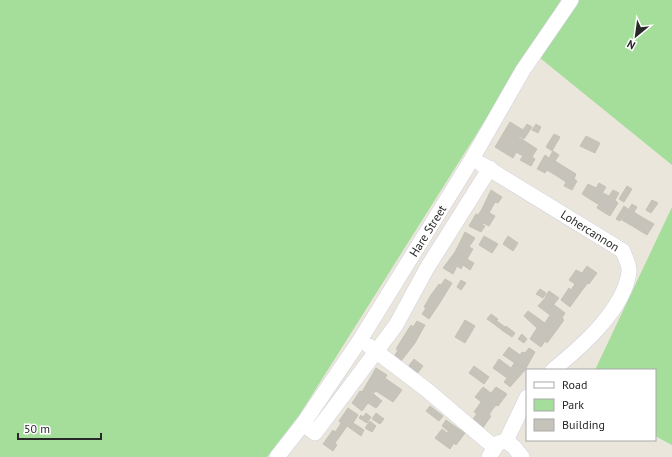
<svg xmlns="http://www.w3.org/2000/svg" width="672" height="457" viewBox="0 0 672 457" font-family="'PT Sans',sans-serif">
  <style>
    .green { fill: #a5de9a }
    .building { fill: #c5c3ba; stroke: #c5c2b5 }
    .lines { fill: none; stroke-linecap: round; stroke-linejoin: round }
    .minor-casing { stroke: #d0d0e0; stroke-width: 16 }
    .minor { stroke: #fff; stroke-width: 15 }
    .labels { text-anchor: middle; stroke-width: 3; stroke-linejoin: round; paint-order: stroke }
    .street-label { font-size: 12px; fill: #282828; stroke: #fff }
  </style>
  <rect width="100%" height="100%" fill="#eae6db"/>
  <!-- green -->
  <g class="green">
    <path d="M0,0H561L300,414L267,457H0Z"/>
    <path d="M578,0H672V165L540,58Z"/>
    <path d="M672,207V445L655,436V370H595Z"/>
  </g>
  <!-- building -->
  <g class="building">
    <path d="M510,122L523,130L518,137L523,140L513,158L495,147Z"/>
    <path d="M527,124L532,127L524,139L519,136Z"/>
    <path d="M536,124L541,127L538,133L532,130Z"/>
    <path d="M554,134L560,137L552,151L546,147Z"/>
    <path d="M586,136L600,143L595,153L580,146Z"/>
    <path d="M523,140L537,149L532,157L535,159L531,166L520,160L523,156L516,152Z"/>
    <path d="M553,151L559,155L555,161L563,166L557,176L547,170L545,173L537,169L545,155L549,158Z"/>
    <path d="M563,166L576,174L574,179L577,181L572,190L564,186L566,182L557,176Z"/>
    <path d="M599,183L606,187L596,203L582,194L588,184L596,188Z"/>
    <path d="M627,186L632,189L624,202L619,199Z"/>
    <path d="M491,190L502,197L498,203L495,202L489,213L482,209Z"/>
    <path d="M613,190L619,193L615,200L618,203L610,216L597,208L599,204L596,203L603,193L609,196Z"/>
    <path d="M652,200L658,203L651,213L646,210Z"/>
    <path d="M632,204L637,207L634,212L640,216L634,227L622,220Z"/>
    <path d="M624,206L628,209L620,221L616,219Z"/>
    <path d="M482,209L495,216L489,226L483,223L482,225L485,226L481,232L469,226L476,214L478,215Z"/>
    <path d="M640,216L654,224L647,235L634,227Z"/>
    <path d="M465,232L475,238L469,247L473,249L467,259L455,252Z"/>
    <path d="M484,236L498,244L492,253L479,245Z"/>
    <path d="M508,236L518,243L513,251L503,244Z"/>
    <path d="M455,252L474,263L470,270L463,265L461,269L457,266L453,274L443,268Z"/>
    <path d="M587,266L597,273L589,284L588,283L583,289L569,280L576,270L582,273Z"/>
    <path d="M445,279L452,283L441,301L431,295L439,284L441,285Z"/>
    <path d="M461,280L466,283L461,290L457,287Z"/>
    <path d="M575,284L583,289L570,307L561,300L569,288L571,290Z"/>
    <path d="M540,289L546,293L543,298L536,294Z"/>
    <path d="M549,291L559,298L554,304L545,297Z"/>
    <path d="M431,295L441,301L429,319L422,314L426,308L424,307Z"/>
    <path d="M545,298L565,313L562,318L564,320L556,331L545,323L550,315L538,306Z"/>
    <path d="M528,311L556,331L547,343L545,341L541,347L530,339L537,328L524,316Z"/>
    <path d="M491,314L498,319L494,324L487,319Z"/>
    <path d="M465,320L475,326L465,343L455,337Z"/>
    <path d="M417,321L425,325L415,343L404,336L411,325L413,327Z"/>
    <path d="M497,321L505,327L503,331L494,324Z"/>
    <path d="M506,326L515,333L512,337L503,331Z"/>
    <path d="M522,334L527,339L524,343L518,339Z"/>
    <path d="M404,336L415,343L401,361L394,357L398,350L396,349Z"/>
    <path d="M509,347L520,355L522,352L525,353L529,348L535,352L525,370L503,355Z"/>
    <path d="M414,359L423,366L417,374L408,367Z"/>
    <path d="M499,359L511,368L515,362L525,370L510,387L504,382L507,378L493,368Z"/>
    <path d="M474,366L489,377L484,384L469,373Z"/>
    <path d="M376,368L387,375L385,378L402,390L393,402L376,391L374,393L365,387Z"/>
    <path d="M365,387L382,401L376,408L368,403L362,411L352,403L360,391L362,392Z"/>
    <path d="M483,387L491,393L496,387L507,394L498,406L496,405L492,410L475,397Z"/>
    <path d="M481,402L492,410L489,415L491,416L482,429L471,421L477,414L474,412Z"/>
    <path d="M430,406L443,416L439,421L426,411Z"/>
    <path d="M348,408L358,415L353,423L364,430L361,436L347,426L343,432L338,428L341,423L339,421Z"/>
    <path d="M366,413L371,417L367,423L359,418L361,415L363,417Z"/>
    <path d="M376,413L384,419L380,424L372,419Z"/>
    <path d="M446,420L453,425L448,431L442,426Z"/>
    <path d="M370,421L376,426L372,432L365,428Z"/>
    <path d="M453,425L465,433L456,445L454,443L450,449L435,438L442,429L447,433Z"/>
    <path d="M338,428L343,432L335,443L337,445L333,451L323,444L333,430L335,432Z"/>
  </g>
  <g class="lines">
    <!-- minor casing -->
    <g class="minor-casing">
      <g id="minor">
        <path d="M481,164L623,251C625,257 630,266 629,272C624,310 581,347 553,370"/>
        <path d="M369,346L427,390L494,447"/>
        <path d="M303,424L315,433L396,325L427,268L490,168"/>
        <path d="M506,441L527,397"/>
        <path d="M277,457L303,424L360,340L472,159L523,70L571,0"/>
        <path d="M489,457L498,443L506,441L514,447L522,457"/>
      </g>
    </g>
    <!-- minor -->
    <use href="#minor" class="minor"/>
  </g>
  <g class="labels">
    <!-- street labels -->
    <g class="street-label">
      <text transform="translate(428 231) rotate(-58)" y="4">Hare Street</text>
      <text transform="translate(590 231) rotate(32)" y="4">Lohercannon</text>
    </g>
  </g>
  <!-- legend -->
  <rect x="526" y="369" width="130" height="72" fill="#ffffff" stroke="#a9a9a9"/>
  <rect x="534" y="382" width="20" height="6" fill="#ffffff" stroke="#a9a9a9"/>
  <text x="562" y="389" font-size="12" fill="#282828">Road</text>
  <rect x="534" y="399" width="20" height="12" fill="#a5de9a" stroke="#a9a9a9"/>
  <text x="562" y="409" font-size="12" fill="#282828">Park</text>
  <rect x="534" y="419" width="20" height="12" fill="#c5c3ba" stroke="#a9a9a9"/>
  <text x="562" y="429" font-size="12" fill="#282828">Building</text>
  <!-- north arrow -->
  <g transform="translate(636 36) rotate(209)" stroke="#ffffff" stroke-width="3" paint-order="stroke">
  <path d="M0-3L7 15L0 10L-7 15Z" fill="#282828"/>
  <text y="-6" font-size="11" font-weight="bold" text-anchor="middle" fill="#282828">N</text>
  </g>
  <!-- scale -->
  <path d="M18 433v6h83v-6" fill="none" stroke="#282828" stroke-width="2"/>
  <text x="24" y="433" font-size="12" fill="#282828" stroke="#ffffff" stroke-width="3" paint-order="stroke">50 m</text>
</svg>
